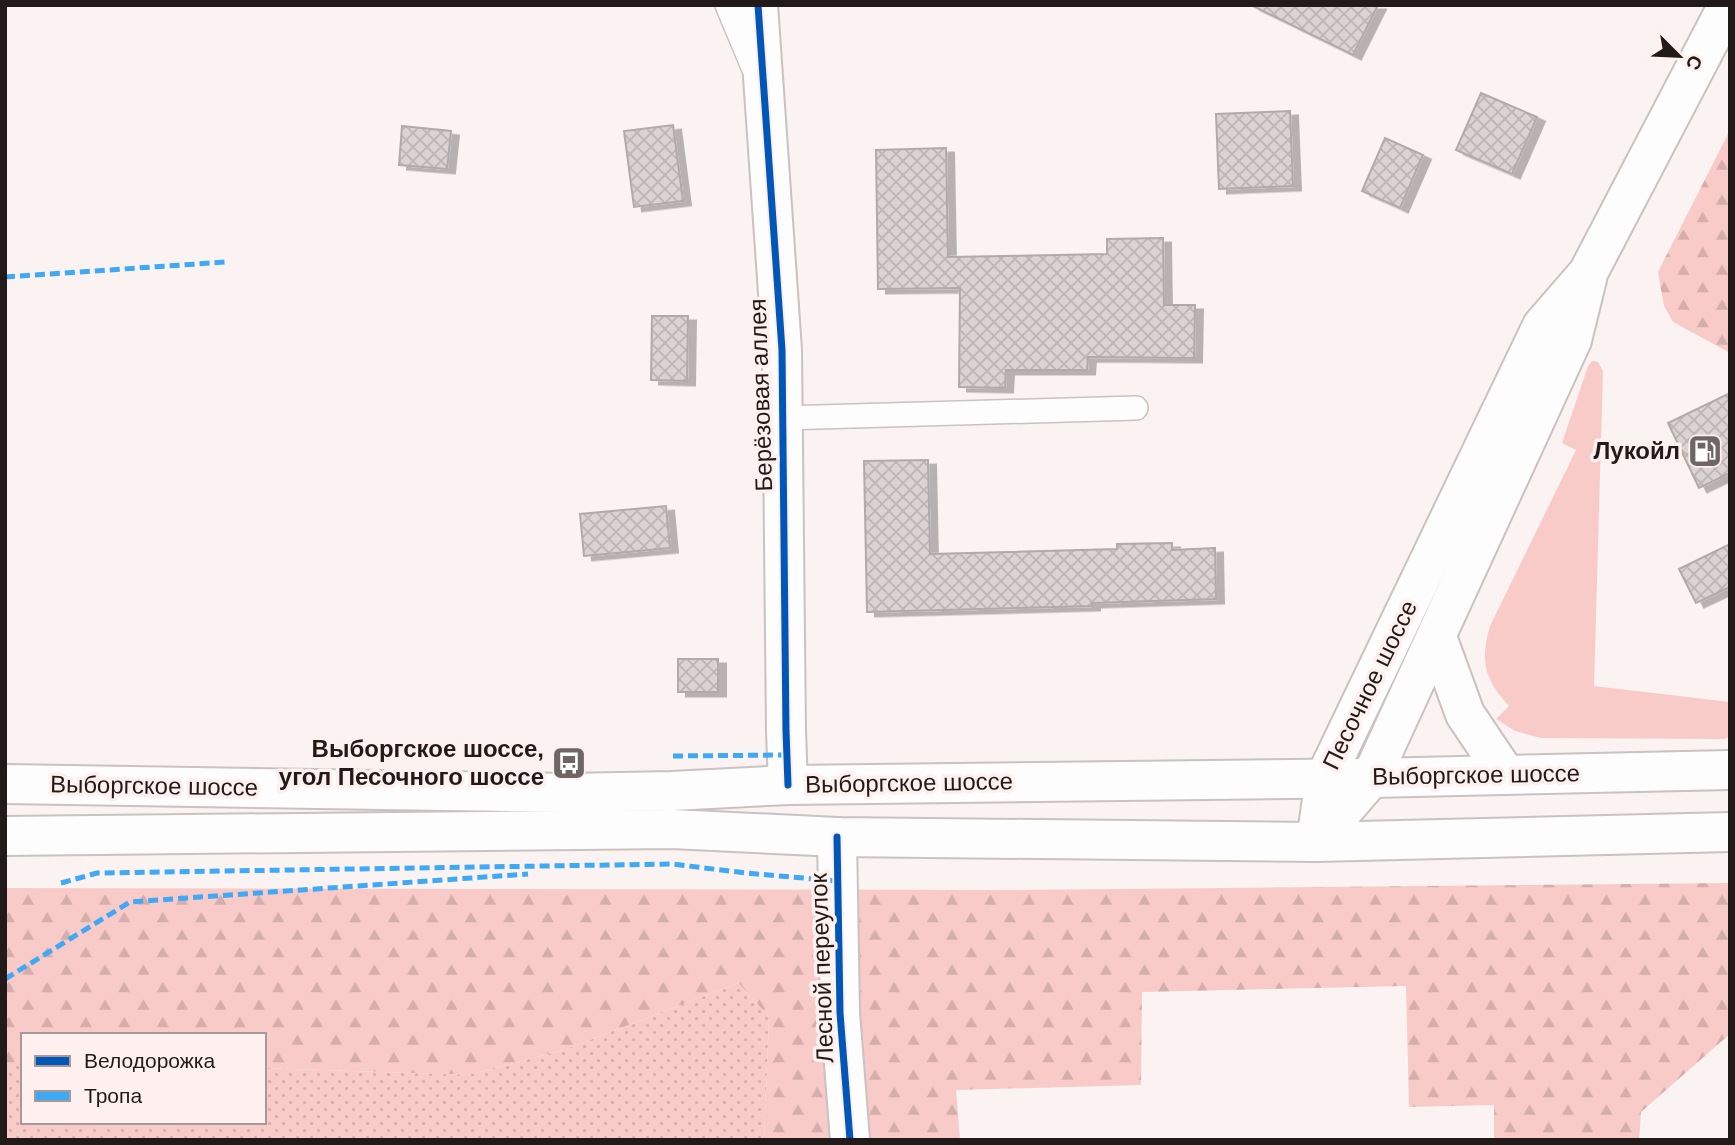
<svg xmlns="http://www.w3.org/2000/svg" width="1735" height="1145" viewBox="0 0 1735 1145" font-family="Arial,sans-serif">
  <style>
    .grass { fill: #f9cbc8 }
    .forest { fill: url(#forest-firs) }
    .park { fill: url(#park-dots) }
    .building { fill: url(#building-cross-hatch); stroke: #b2aaa9; stroke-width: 2; filter: url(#shadow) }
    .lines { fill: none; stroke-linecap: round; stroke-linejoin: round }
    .service-casing { stroke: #c9c2c0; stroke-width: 26 }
    .minor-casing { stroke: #c9c2c0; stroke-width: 42 }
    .secondary-casing { stroke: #c9c2c0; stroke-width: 42 }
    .primary-casing { stroke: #c9c2c0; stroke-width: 42 }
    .service { stroke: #fefdfd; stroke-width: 23 }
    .minor { stroke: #fefdfd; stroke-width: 38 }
    .secondary { stroke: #fefdfd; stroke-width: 38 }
    .primary { stroke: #fefdfd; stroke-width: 38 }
    .quiet { stroke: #3fa9f5; stroke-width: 5; stroke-dasharray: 10 5; stroke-linecap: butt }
    .cycleway-casing { stroke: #fef0ee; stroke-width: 11 }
    .cycleway { stroke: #0057b8; stroke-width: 7 }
    .labels { text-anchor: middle; stroke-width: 7; stroke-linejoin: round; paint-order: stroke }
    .street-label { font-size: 24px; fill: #221a19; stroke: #fef0ee }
    .poi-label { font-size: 24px; font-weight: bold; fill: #221a19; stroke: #fef0ee; text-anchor: end }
  </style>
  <defs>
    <pattern id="forest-firs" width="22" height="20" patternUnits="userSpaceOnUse" patternTransform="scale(1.75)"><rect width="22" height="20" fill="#f9cbc8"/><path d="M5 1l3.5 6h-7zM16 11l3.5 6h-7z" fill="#d5aeab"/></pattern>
    <pattern id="park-dots" width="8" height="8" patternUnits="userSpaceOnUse" patternTransform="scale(1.75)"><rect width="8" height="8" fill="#f9cbc8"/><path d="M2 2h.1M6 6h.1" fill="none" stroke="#d5aeab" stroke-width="1.8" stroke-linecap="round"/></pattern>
    <pattern id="building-cross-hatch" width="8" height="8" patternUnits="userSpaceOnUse" patternTransform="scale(1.75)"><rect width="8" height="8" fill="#dbd3d2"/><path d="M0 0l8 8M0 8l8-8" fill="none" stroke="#bcb5b4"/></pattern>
    <filter id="shadow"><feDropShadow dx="8" dy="4.5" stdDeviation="0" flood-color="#0004"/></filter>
  </defs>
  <rect width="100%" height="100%" fill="#faf3f2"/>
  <!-- grass -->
  <path class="grass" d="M1592,361L1598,362L1603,371L1594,686L1730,702V737L1724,739L1541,738L1515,731L1496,719L1509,706C1484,679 1480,661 1490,626L1576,450L1562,443L1588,366Z"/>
  <!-- forest -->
  <g class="forest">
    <path d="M1730,130V353L1673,322L1664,306L1658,272Z"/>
    <path d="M1730,883V1034L1641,1112L1639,1140H1494V1105L1409,1107L1406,986L1142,992L1141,1085L956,1090L960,1140H764L769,1017L738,983L564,1050L468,1075L264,1068V1035H23V1063H5V888L1015,890Z"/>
  </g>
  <!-- park -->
  <path class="park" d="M738,983L769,1017L764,1140H5V1063H23V1122H264V1068L468,1075L564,1050Z"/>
  <!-- building -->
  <g class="building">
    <path d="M1251,5H1378L1353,55Z"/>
    <path d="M1481,93L1537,117L1512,174L1456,150Z"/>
    <path d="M1290,111L1293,186L1219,189L1216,114Z"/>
    <path d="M673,125L683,201L634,207L624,131Z"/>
    <path d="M402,126L451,131L447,169L399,165Z"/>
    <path d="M1385,138L1423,155L1400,208L1362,191Z"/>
    <path d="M946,148L948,257L1107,254V239L1163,238L1164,305H1195L1194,358L1088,357L1087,370H1006L1005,388L959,387L960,288L878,289L876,150Z"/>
    <path d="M652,316H688L687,381L651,380Z"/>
    <path d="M1730,393V473L1699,488L1668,423Z"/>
    <path d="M928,460L930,554L1117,549V544L1172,543V550L1215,548L1216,599L1092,603V606L867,612L864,461Z"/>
    <path d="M666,506L670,548L584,556L580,514Z"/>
    <path d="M1730,544V587L1696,603L1679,569Z"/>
    <rect x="678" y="659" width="40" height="33"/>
  </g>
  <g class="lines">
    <!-- service casing -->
    <g class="service-casing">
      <g id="service">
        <path d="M727,5L753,67"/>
        <path d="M783,418L1136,408"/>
      </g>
    </g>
    <!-- minor casing -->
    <g class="minor-casing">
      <g id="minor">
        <path d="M758,5L782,350L786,731L788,785"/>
        <path d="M837,837L840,1013L850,1140"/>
      </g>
    </g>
    <!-- secondary casing -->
    <g class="secondary-casing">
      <g id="secondary">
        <path d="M1437,637L1465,714L1506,775"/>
        <path d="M1316,842L1325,778L1542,326L1588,273L1728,5"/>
        <path d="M1316,842L1371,778L1572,340L1587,279"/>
      </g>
    </g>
    <!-- primary casing -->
    <g class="primary-casing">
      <g id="primary">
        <path d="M5,784L568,793L672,791L788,785L1371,778L1730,770"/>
        <path d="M5,836L672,829L837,837L1316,842L1730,832"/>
      </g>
    </g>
    <!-- service -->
    <use href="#service" class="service"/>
    <!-- minor -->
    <use href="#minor" class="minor"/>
    <!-- secondary -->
    <use href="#secondary" class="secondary"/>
    <!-- primary -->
    <use href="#primary" class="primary"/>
    <!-- quiet -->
    <g class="quiet">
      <path d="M5,277L226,262"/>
      <path d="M673,756L786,755"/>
      <path d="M61,883L97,873L672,864L746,873L837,881"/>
      <path d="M5,979L130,902L528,874"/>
    </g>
    <!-- cycleway casing -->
    <g class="cycleway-casing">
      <g id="cycleway">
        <path d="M758,5L782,350L786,731L788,785"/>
        <path d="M837,837L840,1013L850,1140"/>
      </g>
    </g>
    <!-- cycleway -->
    <use href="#cycleway" class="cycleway"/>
  </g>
  <!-- icons -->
  <defs>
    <g id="fuel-square" transform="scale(1.75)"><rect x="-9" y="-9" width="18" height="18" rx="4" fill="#6e6665" stroke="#fef0ee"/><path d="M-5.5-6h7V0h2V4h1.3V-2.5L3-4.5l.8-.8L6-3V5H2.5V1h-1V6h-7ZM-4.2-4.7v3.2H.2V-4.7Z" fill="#fff"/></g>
    <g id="bus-square" transform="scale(1.75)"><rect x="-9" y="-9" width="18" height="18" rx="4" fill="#6e6665" stroke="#fef0ee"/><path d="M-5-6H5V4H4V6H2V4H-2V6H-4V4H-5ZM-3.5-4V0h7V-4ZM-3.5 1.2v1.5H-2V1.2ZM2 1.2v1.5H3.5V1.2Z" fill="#fff"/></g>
  </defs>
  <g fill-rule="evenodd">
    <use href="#fuel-square" x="1705" y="451"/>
    <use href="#bus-square" x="569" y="763"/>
  </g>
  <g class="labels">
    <!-- street labels -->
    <g class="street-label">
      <text transform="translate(761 395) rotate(-92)" y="8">Берёзовая аллея</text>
      <text transform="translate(1370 685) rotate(-64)" y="8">Песочное шоссе</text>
      <text transform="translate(1476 775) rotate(-1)" y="8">Выборгское шоссе</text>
      <text transform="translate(909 783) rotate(-1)" y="8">Выборгское шоссе</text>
      <text transform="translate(154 786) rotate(1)" y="8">Выборгское шоссе</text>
      <text transform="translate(822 968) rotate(-92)" y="8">Лесной переулок</text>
    </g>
    <!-- poi labels -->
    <g class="poi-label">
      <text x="1680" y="459">Лукойл</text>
      <text x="544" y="757">Выборгское шоссе,<tspan x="544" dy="28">угол Песочного шоссе</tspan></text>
    </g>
  </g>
  <!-- border -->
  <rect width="1735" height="1145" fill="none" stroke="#221a19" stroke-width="14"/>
  <!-- legend -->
  <rect x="21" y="1033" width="245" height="91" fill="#fef0ee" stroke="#a69a99" stroke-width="2"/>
  <rect x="35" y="1056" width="35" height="10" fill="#0057b8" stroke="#a69a99" stroke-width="2"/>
  <text x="84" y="1068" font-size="21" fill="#221a19">Велодорожка</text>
  <rect x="35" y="1091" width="35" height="10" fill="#3fa9f5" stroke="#a69a99" stroke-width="2"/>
  <text x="84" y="1103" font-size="21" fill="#221a19">Тропа</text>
  <!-- north arrow -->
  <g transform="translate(1679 56) rotate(114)" stroke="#fef0ee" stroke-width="5" paint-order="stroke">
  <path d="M0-5L12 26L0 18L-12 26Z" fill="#221a19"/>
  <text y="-10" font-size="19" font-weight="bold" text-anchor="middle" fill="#221a19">С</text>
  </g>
</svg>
